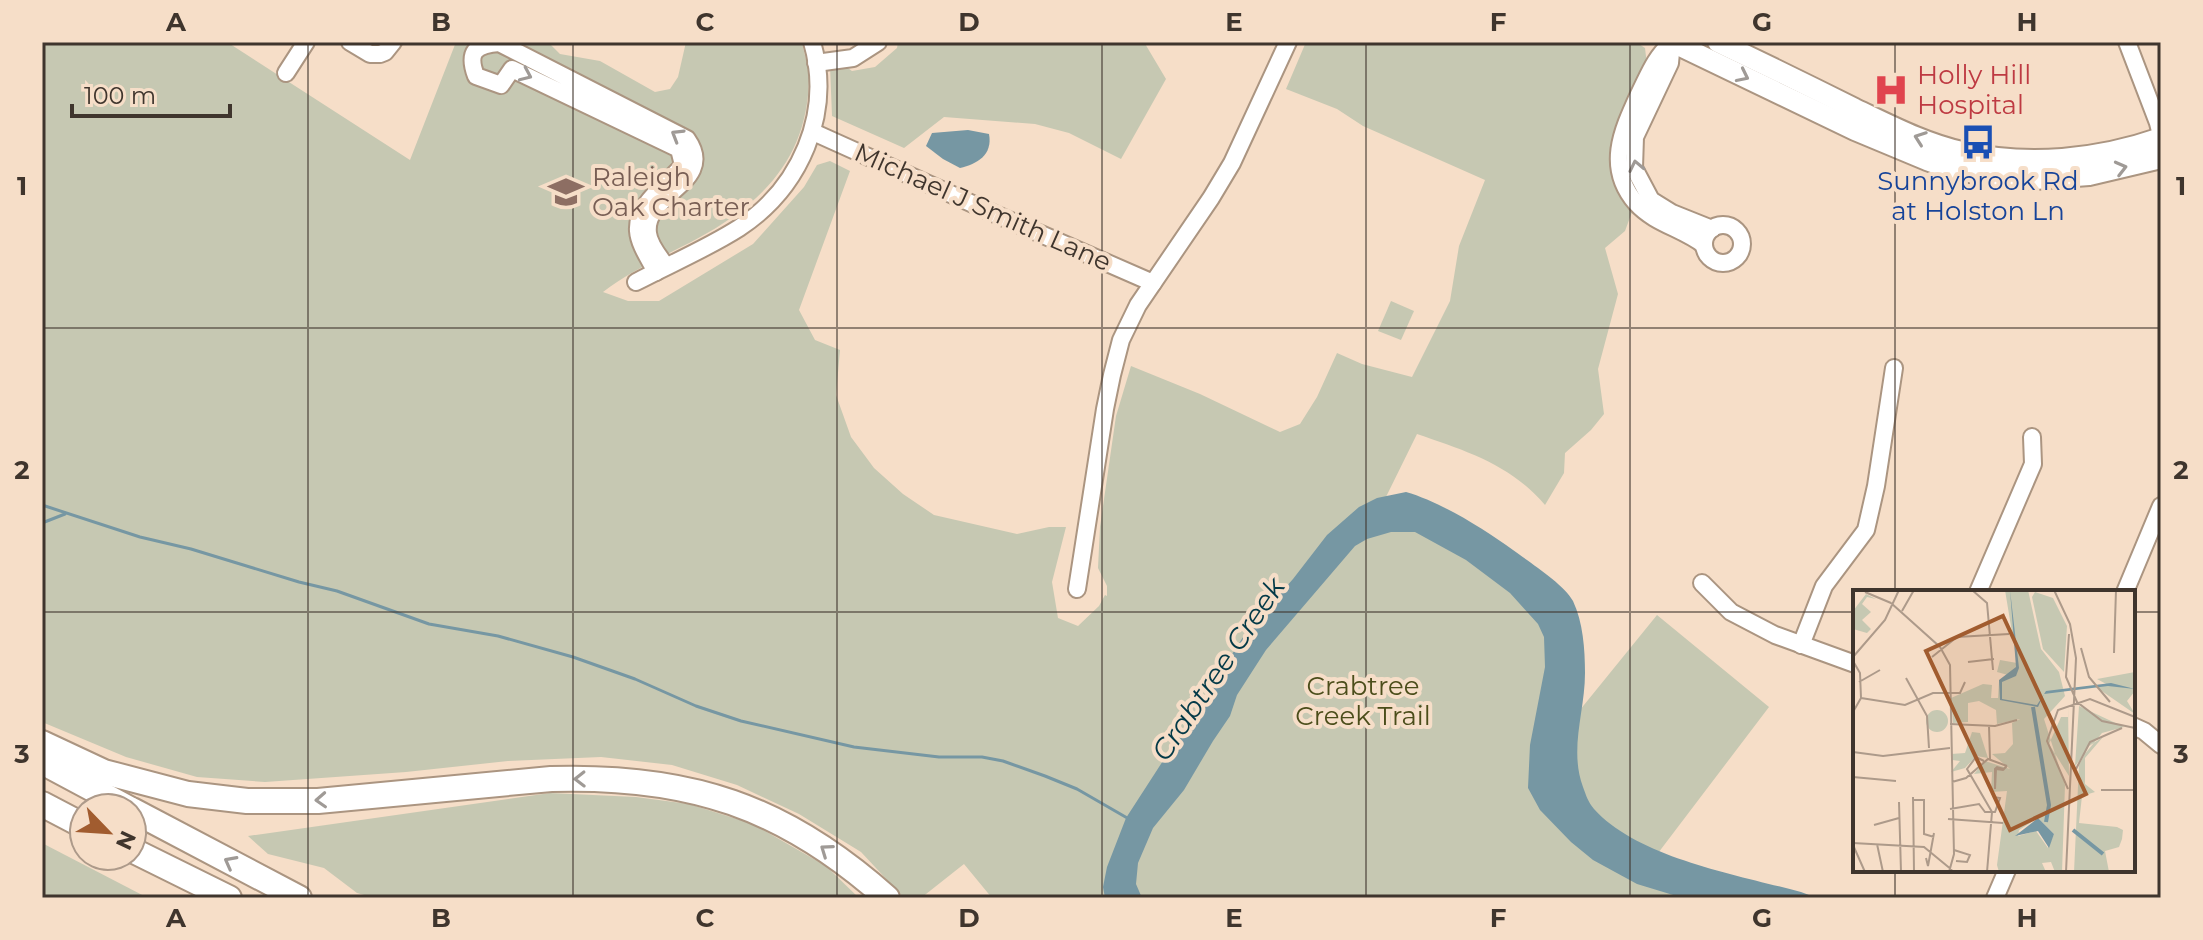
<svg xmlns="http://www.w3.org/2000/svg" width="2203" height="940" viewBox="0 0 2203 940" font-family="Montserrat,sans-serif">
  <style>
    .green { fill: #c6c8b2 }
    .water { fill: #7697a3 }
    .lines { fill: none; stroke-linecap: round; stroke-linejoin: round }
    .stream { stroke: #7697a3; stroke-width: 3 }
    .minor-casing { stroke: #ab9581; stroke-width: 20 }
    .major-casing { stroke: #ab9581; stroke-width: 24 }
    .highway-casing { stroke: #ab9581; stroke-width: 28 }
    .minor { stroke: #fff; stroke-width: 16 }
    .major { stroke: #fff; stroke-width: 20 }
    .highway { stroke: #fff; stroke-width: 24 }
    .oneway { stroke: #9f9a96 }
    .grid { fill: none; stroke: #3f352d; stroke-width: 2; stroke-opacity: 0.55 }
    .labels { text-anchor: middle; stroke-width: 8; stroke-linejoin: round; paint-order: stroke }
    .health-label { font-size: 26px; fill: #be3a42; stroke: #f6dec8; text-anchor: start }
    .education-label { font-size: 26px; fill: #785e54; stroke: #f6dec8; text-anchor: start }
    .transit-label { font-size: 26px; fill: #164399; stroke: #f6dec8 }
    .street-label { font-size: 26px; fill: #3f352d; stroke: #f6dec8 }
    .park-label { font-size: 26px; fill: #4b4d1a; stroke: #f6dec8 }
    .water-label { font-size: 28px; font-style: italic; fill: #033947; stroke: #f6dec8 }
    .inset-river { fill: none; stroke: #7697a3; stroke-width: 4 }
    .inset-road { fill: none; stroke: #ad9a8a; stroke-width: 2 }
    .view { fill: #a15c2f; fill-opacity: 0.15; stroke: #a15c2f; stroke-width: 4 }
    .inset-edge { fill: none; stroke: #3f352d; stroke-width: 4 }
    .neatline { fill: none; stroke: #3f352d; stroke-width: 3 }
    .grid-label { font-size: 26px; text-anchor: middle; font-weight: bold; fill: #3f352d }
  </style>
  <rect width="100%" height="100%" fill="#f6dec8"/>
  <!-- green -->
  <g class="green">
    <path d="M42,42H227L410,160L456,42H548L560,54L600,61L655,92L670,89L678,77L686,42H802C804,54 809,67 809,78C808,140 781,183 731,218C692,246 642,262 603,292L628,301H659L753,244L804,187L817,165L830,161L850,171L799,310L815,340L840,350L836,395L851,437L874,468L903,494L934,515L1017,534L1049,527H1066L1052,582L1058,618L1078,626L1099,606L1105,595L1107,596V586L1098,568L1100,527L1116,416L1131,366L1200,394L1280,432L1300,424L1317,397L1337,353L1362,364L1412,377L1450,301L1459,246L1485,180L1363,126L1337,109L1286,89L1306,42H1636L1645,48L1647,65L1612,139L1617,188L1632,212L1625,231L1605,248L1618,294L1598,369L1604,414L1591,430L1565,453L1564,473L1545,505C1510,464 1466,451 1417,434L1383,503L1551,586L1558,737L1657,615L1769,707L1649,865L1759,898H992L964,864L921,898H904L861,852L799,814L737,785L672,765L601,757L508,761L406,772L265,782L197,777L126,757L42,722Z"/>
    <path d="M898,42H1144L1166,79L1121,159L1069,133L1035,124L944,117L904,148L832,116L830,66H845L852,71L875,67L897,48Z"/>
    <path d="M1391,301L1414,311L1401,340L1378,331Z"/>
    <path d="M550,793L636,797L689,804L753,824L826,866L859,898H375L357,893L324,868L268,854L248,836Z"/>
    <path d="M42,843L148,898H42Z"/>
  </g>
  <!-- water -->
  <g class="water">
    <path d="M968,130L989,134C993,155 977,164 960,168L943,159L926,146L932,133Z"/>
    <path d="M1406,492C1441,502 1484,529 1513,550C1529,562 1564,584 1573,601C1583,622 1585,649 1585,673C1585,712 1569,749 1583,787C1586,795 1588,802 1594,809C1638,858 1738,875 1801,892L1817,898H1683L1637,884L1593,860L1571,842L1540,810L1528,788L1530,745L1545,667L1544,637L1538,624L1510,593L1466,560L1415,532H1391L1367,539L1355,546L1266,650L1237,695L1230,716L1213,741L1184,790L1153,828L1138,863L1136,884L1142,898H1105L1103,887L1107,867L1126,818L1247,631L1293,579L1327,535L1359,507L1377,498Z"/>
  </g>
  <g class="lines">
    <!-- stream -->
    <g class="stream">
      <path d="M42,505L140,537L191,549L299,582L337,591L429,624L498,636L573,657L635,679L696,706L741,721L854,747L939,757H982L1003,761L1045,776L1077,789L1129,819"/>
      <path d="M42,523L65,514"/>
    </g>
    <!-- minor casing -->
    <g class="minor-casing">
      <g id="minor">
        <path d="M350,42L370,54H380L385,52L393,42"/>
        <path d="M1672,42C1654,59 1650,72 1639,94C1622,131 1605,167 1636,203C1655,224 1682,228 1704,245"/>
        <path d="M1672,42L1670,63L1635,137L1634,168L1651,200L1672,213L1712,229"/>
        <path d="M2127,42L2158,123L2161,135"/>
        <path d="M816,63L853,58L878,42"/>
        <path d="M286,73L306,42"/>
        <path d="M813,132L995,214L1153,283"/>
        <circle cx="1723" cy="244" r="19"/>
        <path d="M656,272C650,260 639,245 638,231C636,203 668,184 683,165L679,149L512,69L501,85L476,76C467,52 475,45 499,43L687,139C718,183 643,193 648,233C649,245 659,256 666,266"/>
        <path d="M636,282C670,264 706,249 739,228C800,188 833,114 812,42"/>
        <path d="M1702,583L1731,612L1775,635L1855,664"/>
        <path d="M1077,589L1105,409L1112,375L1121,340L1138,305L1211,198L1232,163L1288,42"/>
        <path d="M1978,592L2033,464L2032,437"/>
        <path d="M2125,592L2161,506"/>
        <path d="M1801,645L1824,586L1866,530L1876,486L1894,368"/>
        <path d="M2133,726L2144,731L2161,745"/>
        <path d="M1995,898L2007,870"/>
      </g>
    </g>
    <!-- major casing -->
    <g class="major-casing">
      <g id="major">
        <path d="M1672,42L1855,130L1927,160L1952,169L1985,175L2035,179L2089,175L2161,158"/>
        <path d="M1718,42C1764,64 1809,86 1855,109C1889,125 1925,144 1962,152C2028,167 2098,160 2161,138"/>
      </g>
    </g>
    <!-- highway casing -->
    <g class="highway-casing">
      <g id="highway">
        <path d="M42,743L104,772L188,794L247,801H318L551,779C689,775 784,806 887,898"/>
        <path d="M42,762L128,808"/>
        <path d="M42,804L84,826"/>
        <path d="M132,810L299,898"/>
        <path d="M132,850L229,898"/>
      </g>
    </g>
    <!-- minor -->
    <use href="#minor" class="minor"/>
    <!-- major -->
    <use href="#major" class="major"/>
    <!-- highway -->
    <use href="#highway" class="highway"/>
  </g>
  <!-- one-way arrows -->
  <defs><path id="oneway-chevron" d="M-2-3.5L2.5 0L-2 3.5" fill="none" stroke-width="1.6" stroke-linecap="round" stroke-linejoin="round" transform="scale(2)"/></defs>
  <g class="oneway">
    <use href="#oneway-chevron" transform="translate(526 75) rotate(24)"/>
    <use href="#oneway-chevron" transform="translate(1743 76) rotate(26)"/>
    <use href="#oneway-chevron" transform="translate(677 135) rotate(-149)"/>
    <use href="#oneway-chevron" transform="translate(1920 138) rotate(-160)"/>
    <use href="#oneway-chevron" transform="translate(1636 166) rotate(-102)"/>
    <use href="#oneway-chevron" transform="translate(2121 168) rotate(-14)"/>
    <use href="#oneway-chevron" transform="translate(580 779) rotate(179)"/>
    <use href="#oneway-chevron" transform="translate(321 800) rotate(177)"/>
    <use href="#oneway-chevron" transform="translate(826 850) rotate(-145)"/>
    <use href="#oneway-chevron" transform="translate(230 862) rotate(-152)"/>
  </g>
  <!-- grid -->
  <path class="grid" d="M308,42V898M573,42V898M837,42V898M1102,42V898M1366,42V898M1630,42V898M1895,42V592M42,328H2161M42,612H1855M2133,612H2161M1895,870V898"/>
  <!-- icons -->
  <defs>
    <g id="hospital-bare" transform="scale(2.76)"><path d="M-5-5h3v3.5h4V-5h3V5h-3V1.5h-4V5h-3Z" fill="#e0444e" stroke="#f6dec8" stroke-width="2.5" paint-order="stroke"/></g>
    <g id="bus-bare" transform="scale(2.76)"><path d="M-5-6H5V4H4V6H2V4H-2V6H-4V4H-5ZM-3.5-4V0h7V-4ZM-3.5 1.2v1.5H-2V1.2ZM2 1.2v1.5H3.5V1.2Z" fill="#1a4fb4" stroke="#f6dec8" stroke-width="2.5" paint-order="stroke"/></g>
    <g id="school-bare" transform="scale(2.76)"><path d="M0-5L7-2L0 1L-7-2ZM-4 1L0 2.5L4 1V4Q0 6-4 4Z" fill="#8d6e63" stroke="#f6dec8" stroke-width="2.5" paint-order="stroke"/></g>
  </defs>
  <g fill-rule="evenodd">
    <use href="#hospital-bare" x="1891" y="90"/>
    <use href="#bus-bare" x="1978" y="142"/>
    <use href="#school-bare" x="566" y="192"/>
  </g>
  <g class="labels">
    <!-- health labels -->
    <g class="health-label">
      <text x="1917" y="84">Holly Hill<tspan x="1917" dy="30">Hospital</tspan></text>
    </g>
    <!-- education labels -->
    <g class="education-label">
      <text x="592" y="186">Raleigh<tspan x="592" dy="30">Oak Charter</tspan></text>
    </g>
    <!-- transit labels -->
    <g class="transit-label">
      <text x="1978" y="190">Sunnybrook Rd<tspan x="1978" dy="30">at Holston Ln</tspan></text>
    </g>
    <!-- street labels -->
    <g class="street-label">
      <text transform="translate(983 207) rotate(24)" y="9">Michael J Smith Lane</text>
    </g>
    <!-- park labels -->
    <g class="park-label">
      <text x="1363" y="695">Crabtree<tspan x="1363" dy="30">Creek Trail</tspan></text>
    </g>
    <!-- water labels -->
    <g class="water-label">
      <text transform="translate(1218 669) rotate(-56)" y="10">Crabtree Creek</text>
    </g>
  </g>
  <!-- overview -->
  <g transform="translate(1853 590)">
    <rect width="282" height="282" fill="#f6dec8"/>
    <path d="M152,0H175L188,59L206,82L212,106L191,129L212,195L209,282H202L198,272L189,273L193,282H146L144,275L154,201L138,202L139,182L121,184L132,171L157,179L139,164L152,163L160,154L159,133L167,129L144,134L143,120L126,111L115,113V132L100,133L98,108L130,94L139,95L138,108H145L146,92L155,85L144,82L147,70L164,73ZM185,228L201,244L195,258L183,241L165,246L166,240ZM182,2L200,8L214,36L211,82L190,59L179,7ZM13,4L23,9L14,7L9,14L18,22L9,30L18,39L14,43L0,39V21ZM282,82V101L274,111L282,124L243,97L255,95L244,89ZM215,116L216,186L196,154L208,127H215ZM226,116L271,137L249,143L222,176ZM73 131a11 11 0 1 1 22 0a11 11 0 1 1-22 0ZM119,142L127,143L135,168L123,166L112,178L98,182L107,171L99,170L98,164L112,163ZM250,147L232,168V194L242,202L229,206L226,233L264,237L270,240L269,249L266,257L252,261L256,282H221L226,175L236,156Z" fill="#c6c8b2" fill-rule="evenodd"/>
    <path d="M157,0L166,78L163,86L149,92V109L184,115L193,101L258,93L282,99L255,96L191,104L185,117L147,110L146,90L163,77ZM185,228L201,244L196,258L185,241L162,246Z" fill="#7697a3"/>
    <path class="inset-river" d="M180,117L196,215L193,232M220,240L250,264"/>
    <path class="inset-road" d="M119,0L134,13L140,80M201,0L217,34L223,68L213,282M12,2L38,13M38,13L87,57L97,75L101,264L96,282M49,21L61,0M216,44L213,87L224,112L249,131L282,138M228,58L236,87L257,112M261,63L263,0M0,67L32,30L46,0M79,67L104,47L156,44M0,71L7,83L8,108L0,122M115,72L141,69M53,88L74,126L76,158M6,92L27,80M8,108L52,115L80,103H107L112,92M97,134L142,136L164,130M136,136L137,169M0,162L30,166L97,158M131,171L123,167L114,179L139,222L134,282M153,176L151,179L144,177L142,179V199L143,179L150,180L154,176M223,179L237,152L269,138M0,187L43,191M99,192L113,188L135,169L154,176M215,199L194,151L205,120L237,109L282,127M248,200H282M60,207L61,282M60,210H71V244L81,247M46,212L48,282M97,219L126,214L132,222H142L147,208L140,207M95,229L150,233M21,235L46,228M0,253L71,257L99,280M24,254L30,282M0,255L12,282M101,260L117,265L114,272L103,271M73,268L75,276L81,243"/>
    <path class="view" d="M150,26L233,204L157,240L73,61Z"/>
    <rect width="282" height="282" class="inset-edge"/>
  </g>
  <!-- border -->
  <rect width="2203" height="940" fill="none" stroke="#f6dec8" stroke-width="88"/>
  <!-- north arrow -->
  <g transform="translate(108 832) rotate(115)"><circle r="38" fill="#f6dec8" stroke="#ad9a8a" stroke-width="2"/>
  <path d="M0-6L14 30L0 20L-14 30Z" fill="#a15c2f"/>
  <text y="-12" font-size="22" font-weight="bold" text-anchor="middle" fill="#3f352d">N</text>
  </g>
  <!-- scale -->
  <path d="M72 104v12h158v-12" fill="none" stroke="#3f352d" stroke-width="4"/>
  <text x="84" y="104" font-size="24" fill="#3f352d" stroke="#f6dec8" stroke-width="6" paint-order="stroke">100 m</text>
  <rect x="44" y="44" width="2115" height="852" class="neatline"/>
  <g class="grid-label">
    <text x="176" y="31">A</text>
    <text x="441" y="31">B</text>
    <text x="705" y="31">C</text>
    <text x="969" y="31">D</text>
    <text x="1234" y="31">E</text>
    <text x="1498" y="31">F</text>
    <text x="1762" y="31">G</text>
    <text x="2027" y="31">H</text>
    <text x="22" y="195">1</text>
    <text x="2181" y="195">1</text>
    <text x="22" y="479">2</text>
    <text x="2181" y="479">2</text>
    <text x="22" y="763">3</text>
    <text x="2181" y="763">3</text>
    <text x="176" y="927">A</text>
    <text x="441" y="927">B</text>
    <text x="705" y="927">C</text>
    <text x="969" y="927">D</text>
    <text x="1234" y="927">E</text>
    <text x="1498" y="927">F</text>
    <text x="1762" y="927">G</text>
    <text x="2027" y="927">H</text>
  </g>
</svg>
